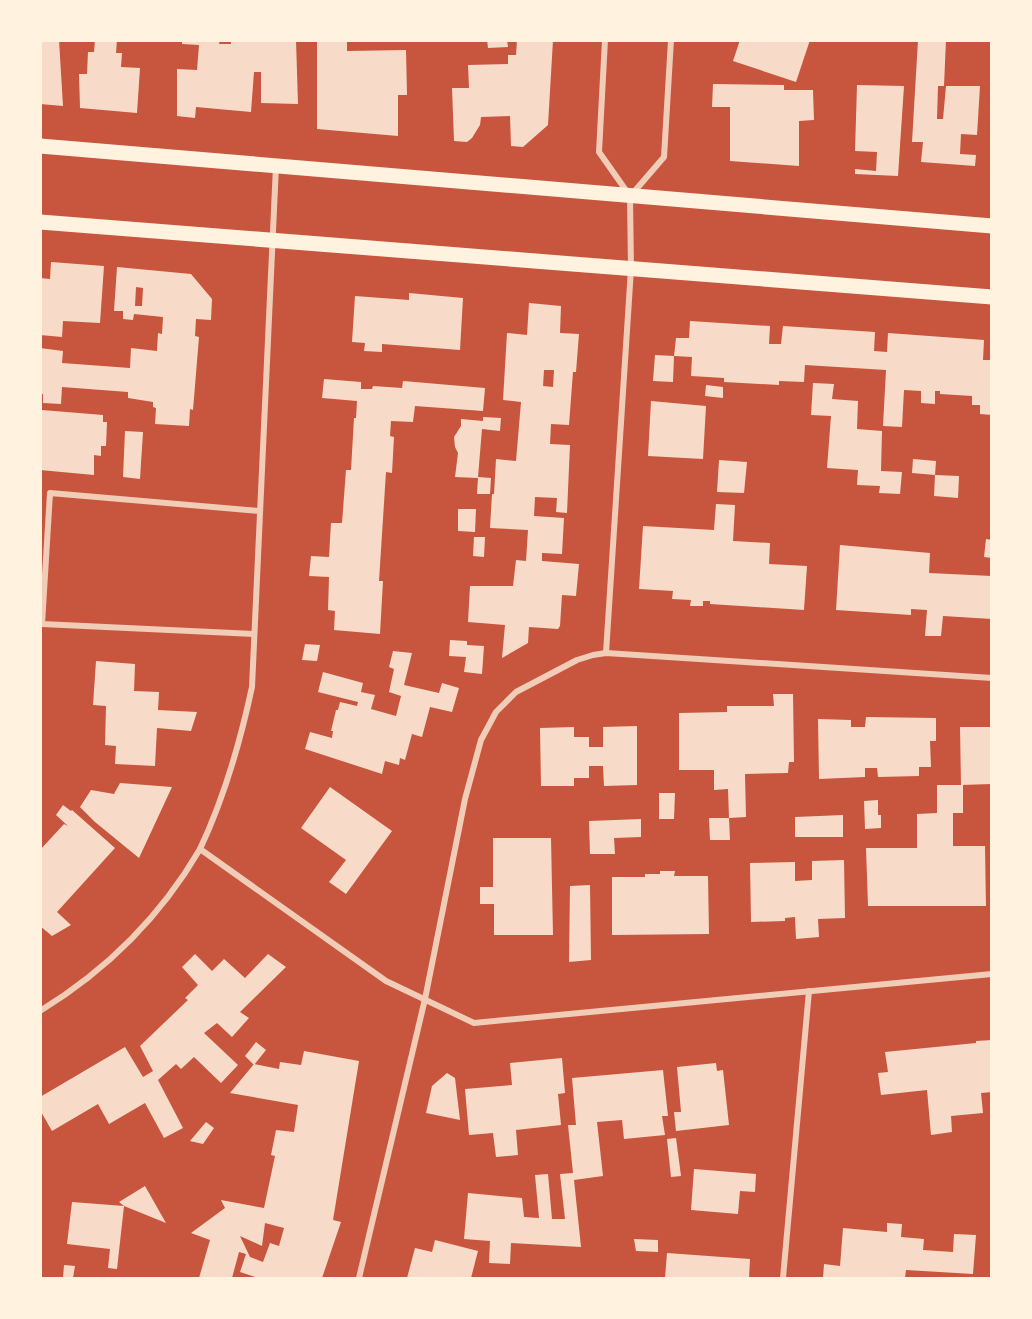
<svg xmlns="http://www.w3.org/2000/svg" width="1032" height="1319" viewBox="0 0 1032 1319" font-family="'Source Sans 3',sans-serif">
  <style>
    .building { fill: #f7dbc8; fill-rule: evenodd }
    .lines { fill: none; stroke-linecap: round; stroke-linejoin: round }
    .minor { stroke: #f1ccb7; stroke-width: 6 }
    .primary { stroke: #fff3e0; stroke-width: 15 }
  </style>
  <rect width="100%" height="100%" fill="#c8553d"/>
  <!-- building -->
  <g class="building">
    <path d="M40,40H59L63,106L40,104Z"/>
    <path d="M95,40H117L116,53H122L121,67L140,68L137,113L80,108L79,74H87L88,52H94Z"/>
    <path d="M182,40H220L219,44H231V40H296L298,104L261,103V72H254L251,112L196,107L195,118L177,116V69L197,70L199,45L182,44Z"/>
    <path d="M344,40H347V51L406,50L407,95H398V136L317,129V42Z"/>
    <path d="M487,40H507L508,47L488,48Z"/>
    <path d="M517,40H553L548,125L523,147L511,146L510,116L481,117L480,125L472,138L467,142L454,141L452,88H469L468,65L508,64V55H516Z"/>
    <path d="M740,40H810L796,82L733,61Z"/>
    <path d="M918,40H946L944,86H938L937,119H943L946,86H980L977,135L961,134L960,154L976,155L975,166L921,162L923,142H912Z"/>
    <path d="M713,84L784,85V90H813L814,120L799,121V166L730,161V107H712Z"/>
    <path d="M857,85L904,86L898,176L855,174V169L876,171L877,152L855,151Z"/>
    <path d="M51,262L104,266L100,323L63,321L62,337L40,335V278L50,279Z"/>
    <path d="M117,267L191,274L212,299L211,320L196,319L195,336L199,337L193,410L190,409L189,426L155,424L156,408L153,407V402L128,398V392L62,387L61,404L43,403V394H40V348L63,351L62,363L130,368L131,348L157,351L158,333L162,334L163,317L134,314L133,320L123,319V311H114ZM136,287L143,288L142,306H135Z"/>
    <path d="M409,293L463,298L460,350L382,344V352L364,351L365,343L352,342L355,296L409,300Z"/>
    <path d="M529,303L561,306L560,333L579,334L576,372H573L569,425L551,424L550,444L570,445L567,513L556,512L557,498L535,497L534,516L564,518L562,554L542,553V561L579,564L576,596L562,595L560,626L558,629L529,627L528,643L502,658L505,625L468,622L470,586H513L516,560L526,561L528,530L490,528L492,494H494L496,459L516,461L521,402L503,400L507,333L527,335ZM544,370H554L553,387L543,386Z"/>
    <path d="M690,321L770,326L769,344H781L783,326L875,332L874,351L887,352L888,333L984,340L983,360H992V415L980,414V405H972V396L940,394V391H935V404L921,403V391L904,390L902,427L883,426L886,370L805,365L804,382L779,381V385L724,382V378L691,376L692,357L674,356L676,338H689Z"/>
    <path d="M655,355L674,356L673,382L653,381Z"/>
    <path d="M324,379L361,382V389H372L373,386L402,388L403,381L485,388L483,411L415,406L413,422L391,421L390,436L394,437L392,473L386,472L379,581H383L380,634L334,630L335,611L328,610L329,577L309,576L311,556L329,557L331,523H342L346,470H351L354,418H356L357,401L322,398Z"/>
    <path d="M813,383L834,384L832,399L858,401L857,429L882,431L881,471L902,472L900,494L879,493L880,486L857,485L858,470L827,468L831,416L811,415Z"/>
    <path d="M706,385L723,387V398L705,396Z"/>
    <path d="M651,401L706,406L703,459L648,456Z"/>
    <path d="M42,410L103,415V422H107L106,446H101V456L94,455V475L40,470Z"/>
    <path d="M483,417L501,418L500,431L482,429L478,477L491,478L490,494H477L478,478L455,477L458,453L455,447L454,437L461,426V419L483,421Z"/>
    <path d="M125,431L143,432L140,479L123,477Z"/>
    <path d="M913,459L936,461L935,475L912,473Z"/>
    <path d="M719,460L747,462L744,493L717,492Z"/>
    <path d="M935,475L959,476L958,498L934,496Z"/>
    <path d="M716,504L735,505L733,541L770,543L769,564L807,566L804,610L710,604V601H703V606H690L691,600L672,599L673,591L639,589L643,526L714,530Z"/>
    <path d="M458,509H476L475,532L458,531Z"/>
    <path d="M474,537H485L484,557L473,556Z"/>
    <path d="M986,539L992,540V558L984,557Z"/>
    <path d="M840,545L930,553L929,573L992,576V619L943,616L941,636H925L927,610L911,609V615L836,610Z"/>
    <path d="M450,640L467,641V645L484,646L482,674L464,672L466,657L449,656Z"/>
    <path d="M305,644L320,645L317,661L302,660Z"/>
    <path d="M393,651L412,653L404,685L439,693L442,683L459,688L452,712L430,707L422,737L412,734L405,760L400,758L399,765L385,761L382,774L305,749L310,732L332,738L333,731H331L336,710H338L340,702L357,706L358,702L318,692L323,672L363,683L361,692L375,695L371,709L396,716L401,696L389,692L394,669L389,667Z"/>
    <path d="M96,661L135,664L134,691L159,692L158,710L197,712L191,731L157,728L155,766L115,764L116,746L105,745L106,706L93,705Z"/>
    <path d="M773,694H793L794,762H789L788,773L745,774L746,817L729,818L730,840H710L709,818H729L728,789L714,790V770H679V713L727,712V706H774Z"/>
    <path d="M866,717L936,718V741H930L931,767H919V776L878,777L877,768H865V777L819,779L818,719L851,720V727H865Z"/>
    <path d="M637,726V785L604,786L603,766H589V778H574V786H541L540,728L574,727V737H589V747H603V727Z"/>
    <path d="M960,727H992V784L961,785Z"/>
    <path d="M120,783L172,787L139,858L95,822L80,807L91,790L114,794Z"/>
    <path d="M937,785H963V813H953V846H985L986,906H868L866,848H917V814L937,813Z"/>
    <path d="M330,787L392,831L346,894L329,882L346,860L301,828Z"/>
    <path d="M659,793H675L674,819H659Z"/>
    <path d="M878,800V815H881V828L865,829L864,801Z"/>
    <path d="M63,805L71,811L72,810L115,848L57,912L71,925L52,936L40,926V850L64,824L68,826L56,815Z"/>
    <path d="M843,815V837H795V817Z"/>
    <path d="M641,819V837L614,838L615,854H590L589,821Z"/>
    <path d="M493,838H551L553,935H494V904H480V887H493Z"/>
    <path d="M844,860L845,918L818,919L819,937L796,939L795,917L785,918V921L751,922L750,863L795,862V881L812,880V861Z"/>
    <path d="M660,871H675L674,876H708L709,934L612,935V877H645V874H660Z"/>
    <path d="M590,885L591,960L569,962L570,886Z"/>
    <path d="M195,954L212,971L224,959L245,978L268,954L286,967L240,1012L249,1018L232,1037L217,1023L204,1033L238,1065L221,1083L194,1057L181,1069L176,1064L158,1080L183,1128L164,1138L145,1103L109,1124L98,1104L52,1131L40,1110V1097L125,1047L143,1077L153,1071L140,1046L188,1000L185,998L198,985L182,967Z"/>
    <path d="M992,1040V1092L981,1093L983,1113L951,1116L952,1132L931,1135L927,1090L881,1095L878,1073L888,1072L885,1052L976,1043V1041Z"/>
    <path d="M256,1042L266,1050L254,1065L245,1056Z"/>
    <path d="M304,1051L359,1061L333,1220L341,1222L322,1278H258L240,1272L246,1254L239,1252L232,1278H199L210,1240L191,1233L225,1208L221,1200L264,1208L275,1156L271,1155L276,1130L294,1132L298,1105L230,1093L254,1064L279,1069L280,1062L301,1065ZM265,1223L284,1228L279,1246L270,1243L263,1262L250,1257L240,1236L262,1246Z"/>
    <path d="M562,1058L565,1093L558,1094L561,1125L516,1130L518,1155L496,1157L493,1133L469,1135L465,1089L512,1085L510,1063Z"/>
    <path d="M716,1063L717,1071L723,1070L729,1125L676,1131L674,1112H681L677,1067Z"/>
    <path d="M663,1070L668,1116H662L665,1135L624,1139L622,1120L597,1122L603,1176L574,1180L581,1247L511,1243L510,1264L489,1263L490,1241L464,1239L468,1193L522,1198L524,1217L539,1218L535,1175L548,1174L552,1219H565L560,1174L573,1173L568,1125H576L572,1078Z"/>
    <path d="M447,1073L455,1078L460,1120L426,1113L432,1086Z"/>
    <path d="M206,1122L214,1128L203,1144L190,1141Z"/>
    <path d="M676,1138L681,1176L671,1177L667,1139Z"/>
    <path d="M694,1169L756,1174L755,1192L740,1191L738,1214L691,1210Z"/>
    <path d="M145,1186L166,1223L124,1206L119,1202Z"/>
    <path d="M72,1202L124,1206L117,1269L108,1268L110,1249L67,1244Z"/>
    <path d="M887,1223L902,1224L901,1237L924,1239L923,1250L953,1252L954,1234L976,1235L973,1274L906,1270L905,1278H823L824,1264L840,1266L843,1228L887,1232Z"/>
    <path d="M634,1239L658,1240V1252L636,1251Z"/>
    <path d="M435,1240L478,1251L471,1278H407L415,1248L432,1252Z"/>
    <path d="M667,1253L750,1259L749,1278H665Z"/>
    <path d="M64,1265L75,1266L73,1278H63Z"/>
  </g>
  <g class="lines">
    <!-- minor -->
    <g class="minor">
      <path d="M605,40L599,152L630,196L631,269L606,653"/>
      <path d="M633,193L664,157L671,40"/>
      <path d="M254,634L42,624L50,493L260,511"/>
      <path d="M200,849C225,796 240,743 252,687L276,166"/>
      <path d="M40,1011C107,970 161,916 200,849L386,981L474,1023L992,974"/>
      <path d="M359,1278L425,999L465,799L481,740L496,712L516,692L577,660L593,655L606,653L992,678"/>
      <path d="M783,1278L809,991"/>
    </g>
    <!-- primary -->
    <g class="primary">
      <path d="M40,146L992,226"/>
      <path d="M40,222L992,297"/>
    </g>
  </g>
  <!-- border -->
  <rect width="1032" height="1319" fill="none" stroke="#fff3e0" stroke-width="84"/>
</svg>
